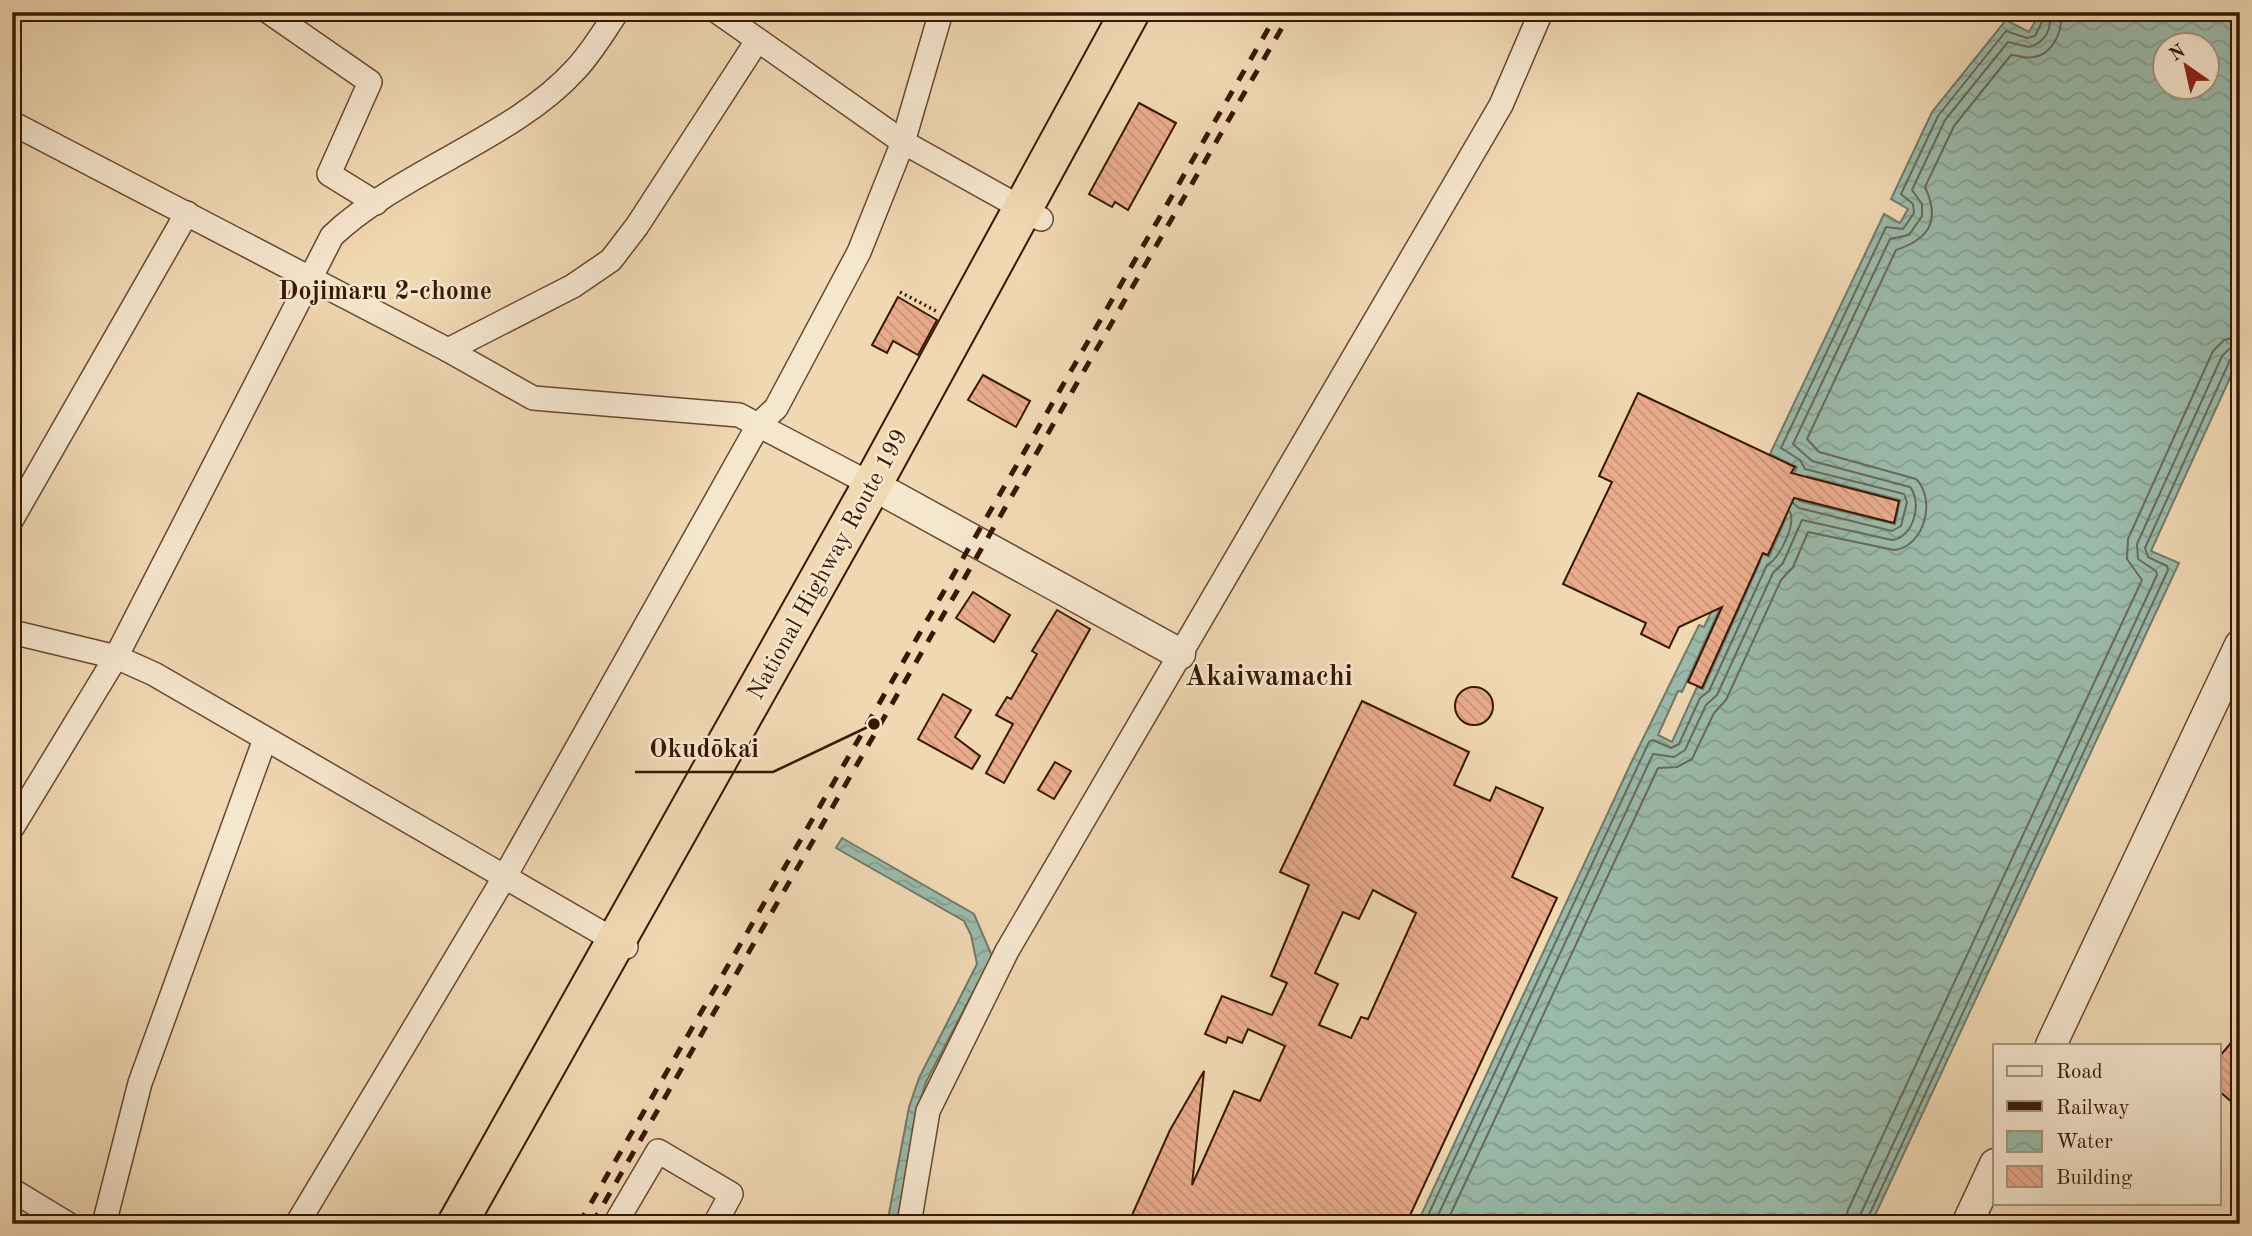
<svg xmlns="http://www.w3.org/2000/svg" width="2252" height="1236" viewBox="0 0 2252 1236" font-family="'Old Standard TT',serif">
  <style>
    .water { fill: url(#water-waves); stroke: #737968; stroke-width: 2; fill-rule: evenodd }
    .lines { fill: none; stroke-linecap: round; stroke-linejoin: round }
    .shore { stroke: #696958; stroke-width: 2 }
    .building { fill: url(#building-back-hatch); stroke: #381804; stroke-width: 2; fill-rule: evenodd }
    .minor-casing { stroke: #664830; stroke-width: 26 }
    .tertiary-casing { stroke: #664830; stroke-width: 33 }
    .trunk-casing { stroke: #381804; stroke-width: 42 }
    .path { stroke: #381804; stroke-width: 3.5; stroke-dasharray: 2 3.5; stroke-linecap: butt }
    .minor { stroke: #f5e6ce; stroke-width: 23 }
    .tertiary { stroke: #f5e6ce; stroke-width: 30 }
    .trunk { stroke: #f0d8b3; stroke-width: 38 }
    .rail { stroke: #381804; stroke-width: 5; stroke-dasharray: 12 12; stroke-linecap: butt }
    .labels { text-anchor: middle; stroke-width: 5; stroke-linejoin: round; paint-order: stroke }
    .street-label { font-size: 24px; fill: #381804; stroke: #f5e6ce }
    .neighbourhood-label { font-size: 26px; font-weight: bold; fill: #381804; stroke: #f5e6ce }
    .quarter-label { font-size: 28px; font-weight: bold; fill: #381804; stroke: #f5e6ce }
    .leader { fill: none; stroke: #381804; stroke-width: 2.5 }
    .callout-dot { fill: #381804; stroke: #f5e6ce; stroke-width: 2.5 }
    .callout-label { font-size: 26px; text-anchor: middle; font-weight: bold; fill: #381804; stroke: #f5e6ce; stroke-width: 5; stroke-linejoin: round; paint-order: stroke }
  </style>
  <defs>
    <pattern id="water-waves" width="16" height="10" patternUnits="userSpaceOnUse" patternTransform="scale(1.75)"><rect width="16" height="10" fill="#9abaab"/><path d="M0 5q4-4 8 0t8 0" fill="none" stroke="#859f92"/></pattern>
    <pattern id="building-back-hatch" width="6" height="6" patternUnits="userSpaceOnUse" patternTransform="scale(1.75)"><rect width="6" height="6" fill="#e9ac8d"/><path d="M-1 5l2 2M0 0l6 6M5-1l2 2" fill="none" stroke="#c99378"/></pattern>
  </defs>
  <rect width="100%" height="100%" fill="#f0d8b3"/>
  <filter id="stains"><feTurbulence type="fractalNoise" baseFrequency=".00286" numOctaves="4"/><feColorMatrix values="0 0 0 0 .2 0 0 0 0 .09 0 0 0 0 .02 0 0 0 .5 -.17"/></filter>
  <radialGradient id="worn" r=".72"><stop offset=".6" stop-color="#630" stop-opacity="0"/><stop offset="1" stop-color="#630" stop-opacity=".3"/></radialGradient>
  <!-- water -->
  <g class="water">
    <path d="M2025,12H2240V356L2151,551L2179,563L1871,1224H1417L1631,763L1699,625L1704,627L1743,544L1769,557L1786,518L1757,504L1776,510L1797,467L1770,454L1884,214L1900,223L1908,209L1891,199L1932,112L2006,20L2029,32L2035,22ZM2164,46H2206V88H2164ZM1807,476L1900,500L1895,524L1799,501ZM1744,555L1760,562L1703,689L1697,687L1672,742L1658,735L1678,691L1682,692Z"/>
    <path d="M842,838L974,914L992,956L926,1082L917,1112L897,1224H887L909,1107L919,1078L977,964L971,935L964,921L836,848Z"/>
  </g>
  <g class="lines">
    <!-- shore -->
    <g class="shore">
      <path d="M1793,503L1799,508L1892,531L1901,526L1907,502L1904,494L1805,469L1800,460L1781,448L1886,227L1903,229L1914,213L1913,204L1901,194L1938,116L2006,31L2027,38L2035,36L2042,22L2035,12"/>
      <path d="M1424,1224L1649,742L1653,740L1671,748L1679,744L1700,698L1709,691L1767,565C1779,559 1796,525 1790,512"/>
      <path d="M1434,1224L1653,754L1674,757L1685,750L1706,705L1717,695L1773,573L1783,563L1802,520L1892,540C1913,538 1923,503 1910,487L1812,461L1793,444L1890,239L1909,235L1922,216V204L1912,190L1945,120L2008,42L2029,47C2045,43 2054,27 2048,12"/>
      <path d="M1446,1224L1658,768L1677,767L1692,759L1714,713L1726,700L1781,580L1793,567L1808,532L1894,550C1924,547 1937,500 1916,479L1819,452L1807,439L1896,250C1929,239 1941,221 1925,187L1954,126L2011,55C2018,55 2026,59 2034,57C2053,54 2064,30 2060,12"/>
      <path d="M1845,1224L1848,1210L2142,580L2127,559L2128,539L2213,351L2224,340L2240,336"/>
      <path d="M1856,1224L2157,575L2156,571L2138,559L2137,544L2222,356L2229,349L2240,347"/>
      <path d="M1865,1224L2168,570L2167,566L2148,557L2145,548L2230,360L2240,356"/>
    </g>
  </g>
  <!-- building -->
  <g class="building">
    <path d="M1139,103L1176,123L1128,210L1115,202L1112,207L1089,194Z"/>
    <path d="M898,297L937,320L918,355L893,341L887,353L872,345Z"/>
    <path d="M983,375L1030,401L1016,427L968,400Z"/>
    <path d="M1638,393L1795,467L1791,473L1899,501L1894,523L1794,498L1768,555L1763,553L1702,688L1688,682L1722,607L1679,627L1669,648L1641,634L1646,623L1563,584L1612,482L1599,476Z"/>
    <path d="M973,592L1010,615L994,642L956,618Z"/>
    <path d="M1057,610L1090,629L1004,783L986,773L1013,724L996,715L1007,697L1011,699L1037,654L1032,651Z"/>
    <circle cx="1474" cy="706" r="19"/>
    <path d="M943,694L971,710L955,737L980,756L972,769L918,739Z"/>
    <path d="M1362,701L1469,752L1454,785L1490,801L1496,787L1543,808L1512,877L1557,898L1406,1224H1128L1170,1130L1204,1071L1192,1185L1234,1091L1260,1101L1285,1046L1248,1029L1242,1043L1228,1037L1226,1043L1205,1034L1222,996L1272,1015L1287,983L1271,976L1309,885L1280,872ZM1373,890L1416,913L1368,1019L1361,1017L1351,1038L1319,1025L1338,984L1315,973L1343,912L1359,919Z"/>
    <path d="M1055,762L1071,771L1054,799L1038,790Z"/>
    <path d="M2230,1044L2240,1053V1109L2219,1091V1057Z"/>
  </g>
  <g class="lines">
    <!-- minor casing -->
    <g class="minor-casing">
      <g id="minor">
        <path d="M269,12L370,82L329,174L376,203"/>
        <path d="M718,12L903,142L1041,219"/>
        <path d="M12,123L448,350L533,398L739,415L880,489"/>
        <path d="M448,350L573,286L611,260L637,226L757,41"/>
        <path d="M12,519L187,213"/>
        <path d="M12,632L116,657L154,674L626,947"/>
        <path d="M12,828L116,657L332,236C401,171 514,138 576,69C592,52 604,31 617,12"/>
        <path d="M12,1190L68,1224"/>
        <path d="M104,1224L140,1083L265,739"/>
        <path d="M297,1224L504,878L759,424L776,408L859,252L903,142L941,12"/>
        <path d="M615,1224L658,1151L731,1194L715,1224"/>
        <path d="M909,1224L928,1111L1007,951L1501,105L1541,12"/>
      </g>
    </g>
    <!-- tertiary casing -->
    <g class="tertiary-casing">
      <g id="tertiary">
        <path d="M891,495L1180,654"/>
        <path d="M2051,1045L2240,645"/>
        <path d="M1967,1224L1995,1164"/>
      </g>
    </g>
    <!-- trunk casing -->
    <g class="trunk-casing">
      <path id="trunk" d="M457,1224L872,485L1130,12"/>
    </g>
    <!-- path -->
    <path class="path" d="M900,292L936,311"/>
    <!-- minor -->
    <use href="#minor" class="minor"/>
    <!-- tertiary -->
    <use href="#tertiary" class="tertiary"/>
    <!-- trunk -->
    <use href="#trunk" class="trunk"/>
    <!-- rail -->
    <g class="rail">
      <path d="M579,1224L1278,12"/>
      <path d="M592,1224L1291,12"/>
    </g>
  </g>
  <g class="labels">
    <!-- street labels -->
    <g class="street-label">
      <text transform="translate(827 564) rotate(-61)" y="8">National Highway Route 199</text>
    </g>
    <!-- neighbourhood labels -->
    <g class="neighbourhood-label">
      <text x="385" y="299">Dojimaru 2-chome</text>
    </g>
    <!-- quarter labels -->
    <g class="quarter-label">
      <text x="1269" y="685">Akaiwamachi</text>
    </g>
  </g>
  <!-- callouts -->
  <path class="leader" d="M874 724L773 772H635"/>
  <circle class="callout-dot" cx="874" cy="724" r="7"/>
  <g class="callout-label">
    <text x="704" y="757">Okudōkai</text>
  </g>
  <!-- margin -->
  <rect width="2252" height="1236" fill="none" stroke="#f0d8b3" stroke-width="42"/>
  <rect x="14" y="14" width="2224" height="1208" fill="none" stroke="#381804" stroke-width="3.5"/>
  <rect x="21" y="21" width="2210" height="1194" fill="none" stroke="#381804" stroke-width="2"/>
  <!-- legend -->
  <rect x="1993" y="1044" width="228" height="161" fill="#f5e6ce" stroke="#a9947d" stroke-width="2"/>
  <rect x="2007" y="1066" width="35" height="10" fill="#f5e6ce" stroke="#a9947d" stroke-width="2"/>
  <text x="2056" y="1078" font-size="21" fill="#381804">Road</text>
  <rect x="2007" y="1101" width="35" height="10" fill="#381804" stroke="#a9947d" stroke-width="2"/>
  <text x="2056" y="1114" font-size="21" fill="#381804">Railway</text>
  <rect x="2007" y="1131" width="35" height="21" fill="url(#water-waves)" stroke="#a9947d" stroke-width="2"/>
  <text x="2056" y="1148" font-size="21" fill="#381804">Water</text>
  <rect x="2007" y="1166" width="35" height="21" fill="url(#building-back-hatch)" stroke="#a9947d" stroke-width="2"/>
  <text x="2056" y="1184" font-size="21" fill="#381804">Building</text>
  <!-- north arrow -->
  <g transform="translate(2186 66) rotate(326)"><circle r="33" fill="#f5e6ce" stroke="#a9947d" stroke-width="2"/>
  <path d="M0-5L12 26L0 18L-12 26Z" fill="#8f2418"/>
  <text y="-10" font-size="19" font-weight="bold" text-anchor="middle" fill="#381804">N</text>
  </g>
  <rect width="100%" height="100%" filter="url(#stains)"/>
  <rect width="100%" height="100%" fill="url(#worn)"/>
</svg>
